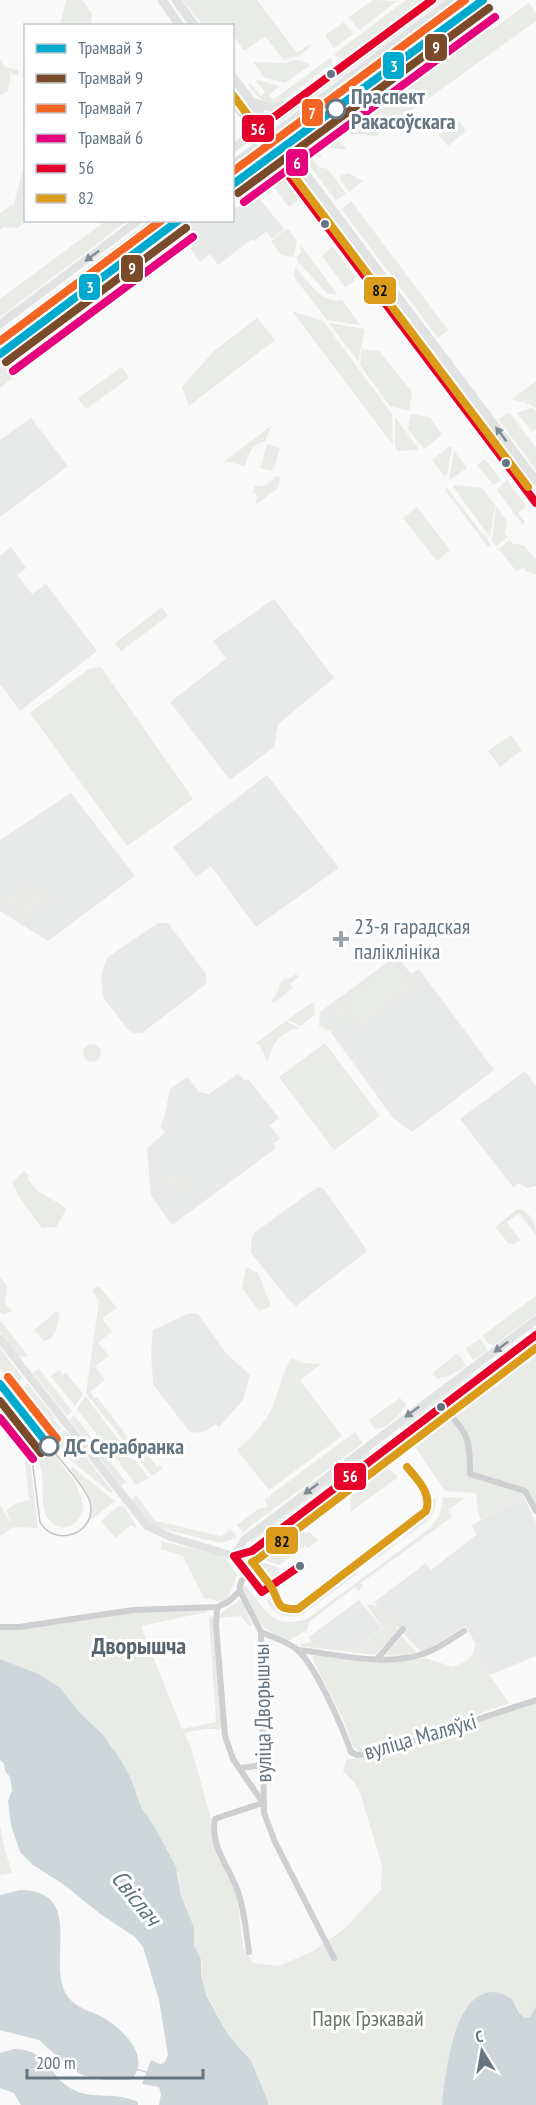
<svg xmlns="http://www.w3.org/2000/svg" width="536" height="2105" viewBox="0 0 536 2105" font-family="'PT Sans Narrow',sans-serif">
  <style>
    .built { fill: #e8e9e9 }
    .green { fill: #e8ebe6 }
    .water { fill: #ced6d9 }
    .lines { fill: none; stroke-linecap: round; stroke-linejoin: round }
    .stream { stroke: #ced6d9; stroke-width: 1.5 }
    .street { stroke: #cecfd0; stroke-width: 6 }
    .secondary { stroke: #e1e2e2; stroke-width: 8 }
    .primary { stroke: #e1e2e2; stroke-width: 9 }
    .tram { stroke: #c3c5c6; stroke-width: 1.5 }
    .bus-1-casing { stroke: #fff; stroke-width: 12 }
    .bus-2-casing { stroke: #fff; stroke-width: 12 }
    .bus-1 { stroke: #e4002b; stroke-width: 8 }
    .bus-2 { stroke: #da9c1a; stroke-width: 8 }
    .tram-1-casing { stroke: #fff; stroke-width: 12 }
    .tram-2-casing { stroke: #fff; stroke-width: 12 }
    .tram-3-casing { stroke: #fff; stroke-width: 12 }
    .tram-4-casing { stroke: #fff; stroke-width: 12 }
    .tram-1 { stroke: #00a9ce; stroke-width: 8 }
    .tram-2 { stroke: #7a4b2a; stroke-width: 8 }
    .tram-3 { stroke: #f26522; stroke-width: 8 }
    .tram-4 { stroke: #e5007d; stroke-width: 8 }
    .oneway { fill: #7e8c96 }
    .bus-dot { fill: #657683; stroke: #fff; stroke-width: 2 }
    .stop-dot { fill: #fff; stroke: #657683; stroke-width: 3 }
    .poi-dot { fill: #99a4ac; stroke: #fff; stroke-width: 2 }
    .labels { text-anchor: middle; stroke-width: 6; stroke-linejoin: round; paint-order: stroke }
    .stop-label { font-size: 22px; font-weight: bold; fill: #657683; stroke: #fff; text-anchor: start }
    .poi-label { font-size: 22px; fill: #657683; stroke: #fff; text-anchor: start }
    .street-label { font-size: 22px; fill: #657683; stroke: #fff }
    .park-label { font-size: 22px; fill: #687a64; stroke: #fff }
    .neighbourhood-label { font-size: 24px; font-weight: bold; fill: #57646e; stroke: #fff }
    .water-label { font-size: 24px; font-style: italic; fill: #60757c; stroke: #fff }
    .line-badge { stroke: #fff; stroke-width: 2 }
    .badge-label { font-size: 16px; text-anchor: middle; font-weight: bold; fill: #fff }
    .pale-badge-label { font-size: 16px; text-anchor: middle; font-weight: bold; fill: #111 }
  </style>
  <rect width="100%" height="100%" fill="#f9f9f9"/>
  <!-- built -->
  <g class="built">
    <path d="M259,198L284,229L272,239L266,232L254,241L252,239L218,265L210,254L200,262L190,248L192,243L182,229L193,221L232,220L233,207L237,208L249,199Z"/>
    <path d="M31,418L68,466L0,517V440Z"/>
    <path d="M11,547L26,568L17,575L32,594L46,584L97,651L20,711L0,684V556Z"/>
    <path d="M274,599L334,678L278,724L274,747L230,780L170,702L226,659L213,641Z"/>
    <path d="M267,775L339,868L256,927L211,866L196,877L173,847Z"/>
    <path d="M71,793L135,876L48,941L0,911V840Z"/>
    <path d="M158,923H168L206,974V984L142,1033H134L128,1030L103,997L101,975L108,957Z"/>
    <path d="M397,955L411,974L419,969L494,1070L412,1132L320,1012Z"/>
    <path d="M525,1071L536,1086V1186L527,1188L518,1183L513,1187L460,1119Z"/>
    <path d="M238,1074L245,1081L248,1079L279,1118L270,1125L280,1139L273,1144L276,1148L172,1225L151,1196L147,1148L165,1133L160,1126L164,1119L170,1089L188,1077L199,1092L209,1094Z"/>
    <path d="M320,1187L324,1189L366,1249V1252L296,1306L288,1299L251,1253V1241L254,1233L316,1188Z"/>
    <path d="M190,1313L198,1314L226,1353L250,1375L243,1400L219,1427L216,1424L206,1431L197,1433L189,1431L153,1384L151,1352L153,1330Z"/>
    <path d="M524,1497L536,1523V1656L490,1675L483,1656L465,1626L422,1653L374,1602L426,1563L431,1570L476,1535L472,1525Z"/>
    <path d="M359,1600L382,1628L354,1649L313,1644L309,1637Z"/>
  </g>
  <!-- green -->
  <g class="green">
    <path d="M66,0H82L92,14L91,21L94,25H60Z"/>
    <path d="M182,0H257L297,53L310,44L311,46L299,56L285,59L280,56L265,36L263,38L267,45L262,38L244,51L233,35L232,26L203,25Z"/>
    <path d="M373,0L397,1L359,30L349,17Z"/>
    <path d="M406,0H424L343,60L334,54Z"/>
    <path d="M439,0H444L280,122L278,121Z"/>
    <path d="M460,0H473L368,76L366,73L378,61Z"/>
    <path d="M529,3L536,13V21L394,123L385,126L365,99L363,90L476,10L491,30Z"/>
    <path d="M344,22L353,34L334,48L325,35Z"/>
    <path d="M331,57L332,63L279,104C263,107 257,95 248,84L250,83L261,96L265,92L256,80L280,86L269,95L273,100Z"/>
    <path d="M0,59L5,67L18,70L19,75H14L8,70L11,76L8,91L0,95Z"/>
    <path d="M296,60L308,63L309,66L285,83L264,77L253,62L286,63Z"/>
    <path d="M363,100L383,125L364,118L349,117L350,110Z"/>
    <path d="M348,119L363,120L384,127L377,136L350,134Z"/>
    <path d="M458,120L466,131L448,146L439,135Z"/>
    <path d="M316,125L317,127L305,137L307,140L318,132L321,157L319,158L310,147L306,150L318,167L328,169L346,194L336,200L292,143Z"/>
    <path d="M325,133L335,134L347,150L326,147Z"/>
    <path d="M253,157H264L233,180V170Z"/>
    <path d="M25,161L26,220L28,221L17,228L4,227L0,230V213L14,204Z"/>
    <path d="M270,161L299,200L290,206H288L267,178L262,181L271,193L270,194L246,190L259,180L256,175L233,191V188Z"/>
    <path d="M348,173L363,181L349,192L340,179L341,175Z"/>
    <path d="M351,201L448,330L438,338L342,210L343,208Z"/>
    <path d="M107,220L127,221L0,317V299Z"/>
    <path d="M165,221H173L120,259L121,253Z"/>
    <path d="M286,229L289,230L297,241L293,257L281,255L271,241Z"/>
    <path d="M300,244L337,294L335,295L327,293L298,262L297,257L301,253Z"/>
    <path d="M332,246L355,276V280L345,287L322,256Z"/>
    <path d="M295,267C307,279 322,305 342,300L360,325L327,320L294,277Z"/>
    <path d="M112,282L114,285L67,319L75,330L0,388V364Z"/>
    <path d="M292,311L323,321L392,414L393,445Z"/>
    <path d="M257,318L275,340L189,406L182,387L214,351Z"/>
    <path d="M329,323L365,329L358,361Z"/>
    <path d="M362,349L379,351L412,392L409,411L390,406L360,365Z"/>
    <path d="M122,367L129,378L86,409L78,398Z"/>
    <path d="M536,381V408L524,402L532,398L522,402L512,399Z"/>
    <path d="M531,408L536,410V429L532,432L517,413Z"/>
    <path d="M508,413H510L536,448V470L498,419Z"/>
    <path d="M411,414L430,417L442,435L424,449L408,429Z"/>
    <path d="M395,417L418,448L417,450L398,451L395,447Z"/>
    <path d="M271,426L265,442C251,443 249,454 245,466L225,461Z"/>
    <path d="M267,444L280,448L273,471L260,468Z"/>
    <path d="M450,446L452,448L447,476H444L432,460Z"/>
    <path d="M454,451L467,468L450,480L449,479Z"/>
    <path d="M485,459L501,480L493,485L477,465Z"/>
    <path d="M275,476L281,477L278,485L279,487L257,504L255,501L258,498L253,491L255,486C264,486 271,485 275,476Z"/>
    <path d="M507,480L525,504L524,508L518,513L525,522L523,525L497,490Z"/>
    <path d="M454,485L482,488L495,505L490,537L453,487Z"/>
    <path d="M447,488L491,545L488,547L445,490Z"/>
    <path d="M496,506L507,521L505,533L508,537L496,546L492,539Z"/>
    <path d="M417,507L450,550L437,561L403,518Z"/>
    <path d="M510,540L513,544L524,545L536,560V574L527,572L524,568L516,571L499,549Z"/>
    <path d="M162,607L168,616L121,651L115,643Z"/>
    <path d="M101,667L193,799L127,846L30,713L89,669Z"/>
    <path d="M511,735L522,750L500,767L488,751Z"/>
    <path d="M25,884L33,894L12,910L4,900Z"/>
    <path d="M42,888L51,899L21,922L12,912Z"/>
    <path d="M395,961L414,987L378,1012L362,1028L341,1001Z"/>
    <path d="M296,974L299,977L290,984L293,988L274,1003L272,1001L279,989V983L285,979H289Z"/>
    <path d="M314,1001L315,1014L301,1026L287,1020Z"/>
    <path d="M339,1002L354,1023L343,1031L328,1011Z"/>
    <path d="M320,1012L412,1132L393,1118L330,1031L319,1026Z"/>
    <path d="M286,1021L300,1028C280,1033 271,1043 268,1063L260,1046L256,1043Z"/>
    <path d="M325,1043L380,1116L334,1150L279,1077Z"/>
    <circle cx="92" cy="1053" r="9"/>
    <path d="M176,1168L189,1186L176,1194L164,1176Z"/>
    <path d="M24,1171L29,1176L27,1179L38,1191L63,1206L66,1210L56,1227L42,1228L21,1200L12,1182Z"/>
    <path d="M518,1209C530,1210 536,1225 536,1235L519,1213L507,1222L520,1240L514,1244H509L495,1227Z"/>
    <path d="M246,1267L258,1273L271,1306L259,1311L242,1288Z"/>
    <path d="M0,1277L7,1286L5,1303L12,1311L2,1315L0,1312Z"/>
    <path d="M99,1286L117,1308L102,1318L112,1332L98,1342L109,1356L95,1366L105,1380L90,1392L94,1398L97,1397L135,1447L140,1444L157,1466L160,1465L163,1468L152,1476L86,1393L99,1301L92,1290Z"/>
    <path d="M536,1296V1314L497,1343L492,1345L488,1343L483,1335Z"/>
    <path d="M57,1311L59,1313C58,1325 57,1337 44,1341L34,1330Z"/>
    <path d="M0,1320L28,1356L27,1357L18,1356L0,1332Z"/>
    <path d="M480,1339L486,1347L487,1351L474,1360L472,1359L466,1348Z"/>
    <path d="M0,1348L20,1374L22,1378L14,1387L0,1369Z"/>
    <path d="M456,1354L460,1356L466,1366L451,1375L437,1379L433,1374L435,1371Z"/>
    <path d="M536,1354V1511L527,1495L481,1520L478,1512L476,1493L445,1491L414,1445Z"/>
    <path d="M292,1358L302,1363L321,1364L300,1380L342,1436L269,1490L237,1450C251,1438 265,1424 273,1406C280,1389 281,1374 292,1358Z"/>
    <path d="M39,1369L72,1411L67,1416L33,1373Z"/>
    <path d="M59,1370L63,1375L66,1373L83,1394L75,1406L51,1376Z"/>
    <path d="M471,1374L473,1376L402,1429L400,1428Z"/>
    <path d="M27,1383L57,1420L24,1401L19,1394Z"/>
    <path d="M85,1396L132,1457L110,1451L77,1409Z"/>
    <path d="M400,1398L406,1405C400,1414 387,1430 375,1429L369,1420Z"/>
    <path d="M25,1403L51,1417L60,1427L61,1428L56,1437L53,1438Z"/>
    <path d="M10,1405L26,1427L38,1528L14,1527L0,1536V1505L13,1526L6,1510L19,1502L29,1500L22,1429L9,1411Z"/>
    <path d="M443,1414L446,1418L409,1444L406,1440Z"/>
    <path d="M74,1415L126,1482L121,1486L70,1420Z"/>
    <path d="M30,1425L74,1480C77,1489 83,1498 83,1507C82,1524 63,1535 50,1521C40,1510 44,1489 42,1475C40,1458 31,1443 28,1426Z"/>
    <path d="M63,1430L66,1431L113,1492L111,1493L74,1463L57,1442Z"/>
    <path d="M355,1432L363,1443L243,1532L237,1525L258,1509L267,1507L265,1499Z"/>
    <path d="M368,1451L371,1453L251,1542L249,1540Z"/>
    <path d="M112,1453L135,1460L149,1478L136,1485Z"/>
    <path d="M385,1466L396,1475L397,1478L350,1512L351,1492Z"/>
    <path d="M72,1467L115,1501L92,1519L89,1520C98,1500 82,1485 71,1470Z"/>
    <path d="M136,1495L155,1521L221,1536L230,1530L236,1534V1538L221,1543L159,1528L151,1525L131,1501Z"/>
    <path d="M443,1497L465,1498L448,1510L452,1517L361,1583L363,1587L358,1591L355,1587L309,1622L307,1630L288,1641C258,1627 255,1620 243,1590L244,1584C264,1606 271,1631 307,1619L429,1529L440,1515Z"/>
    <path d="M431,1498H436C436,1507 434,1514 427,1521L381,1556L374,1560L370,1559L371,1556C392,1550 430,1522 431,1498Z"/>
    <path d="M119,1506H124L136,1526V1529L131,1525L115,1538L101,1521Z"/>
    <path d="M301,1529L305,1534L309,1532L318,1540L308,1548L305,1546L279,1565L261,1559Z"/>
    <path d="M161,1541L219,1555L225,1558L237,1575L228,1598L223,1602L204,1598L183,1556L161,1549Z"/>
    <path d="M259,1561L277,1567L280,1574L271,1580L257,1578L252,1571V1567Z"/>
    <path d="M356,1569L357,1574L302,1615C287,1619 274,1615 267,1601L270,1597C286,1624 303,1611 322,1597C328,1592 337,1588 342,1582C347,1577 348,1572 356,1569Z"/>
    <path d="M240,1600L243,1602L252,1625L249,1626L241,1616L219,1618L223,1611Z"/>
    <path d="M371,1604C384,1607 394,1619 398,1631L375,1655L300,1646L301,1644L312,1642L314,1644L354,1649L383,1628L366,1605Z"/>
    <path d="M206,1608L207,1612L141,1626L182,1729L216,1722L209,1617L212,1616L214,1620L222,1726L220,1729H205L184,1733L191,1747L211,1819L212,1840L237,1893L243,1948L253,1963L279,1966L313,1951L344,1929L381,1890L382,1865L360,1793L354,1782L343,1771L346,1760L371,1757L536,1701V2007L530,2017L525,2018L521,2015L516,2003L473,2001C450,2030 446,2069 442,2105H268L243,2051L227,2033L205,1991L201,1976L202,1964L194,1945V1927L181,1896L178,1873L154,1826L141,1807L126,1769L110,1744L79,1713L60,1688L39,1674L0,1659V1630L133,1612Z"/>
    <path d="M402,1636L417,1653L404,1656L385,1655Z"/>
    <path d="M476,1644L483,1656L490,1676L509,1703L374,1751L361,1753L353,1746L344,1721L313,1660V1656L319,1655L394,1662L425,1658L453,1667L467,1661L472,1655Z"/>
    <path d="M0,1826L5,1850L12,1873L0,1875Z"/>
  </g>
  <!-- water -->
  <g class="water">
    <path d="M0,1659L39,1674L60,1688L80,1713L103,1735L121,1760L131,1779L141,1807L154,1826L176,1867L181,1896L194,1927V1945L201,1960V1976L207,1997L227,2033L251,2061L267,2099L268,2105H159L161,2094L159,2087L142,2084L151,2060L160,2064L164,2063L168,2055L159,2000L143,1947L135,1937L99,1913L63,1884L33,1865L20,1852L11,1825L8,1801L12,1790L10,1777L5,1771L4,1764L0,1760Z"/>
    <path d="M20,1890C88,1891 44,1964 68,1997C77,2009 92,2011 104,2018C124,2030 152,2058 131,2080H104L82,2075L69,2067L39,2040L0,2030V1895Z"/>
    <path d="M493,1992C522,1997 510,2007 525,2018L530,2017L536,2007V2105H442C445,2076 453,1992 493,1992Z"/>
    <path d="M14,2049C49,2049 49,2079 74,2090C95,2100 115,2091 138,2102V2105H21L14,2093L0,2088V2053Z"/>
  </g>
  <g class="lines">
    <!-- stream -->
    <path class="stream" d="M136,2069L146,2072"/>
    <!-- street -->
    <g class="street">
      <path d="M442,1406C468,1434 470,1436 470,1474L525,1491L536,1511"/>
      <path d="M240,1591L261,1632L264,1813L275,1842L334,1958"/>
      <path d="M217,1607L216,1626L225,1736L233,1759L263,1803L220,1817L215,1819C209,1848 232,1869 239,1895C245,1913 246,1933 249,1952"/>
      <path d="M0,1627H19L133,1610L217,1607L228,1602L240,1591C239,1583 242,1580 248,1575L234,1556"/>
      <path d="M261,1632C272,1637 285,1641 295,1648C314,1661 343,1729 351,1752L357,1755L373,1754L536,1700"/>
      <path d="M298,1650C335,1654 388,1667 423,1654C438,1649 451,1639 464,1631"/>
      <path d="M377,1659L403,1629"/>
      <path d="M240,1768L256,1766L263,1762"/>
    </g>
    <!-- secondary -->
    <g class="secondary">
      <path d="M251,101L271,108L286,104"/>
      <path d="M232,149L432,0"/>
      <path d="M232,165L452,0"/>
      <path d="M0,324L139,220"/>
      <path d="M0,339L157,220"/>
      <path d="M0,1339L147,1526L170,1537L234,1556"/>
      <path d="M234,1556L244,1540L536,1320"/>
      <path d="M234,1556L252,1551L536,1335"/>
    </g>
    <!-- primary -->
    <g class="primary">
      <path d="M162,0L180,26"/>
      <path d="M176,0L195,26"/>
      <path d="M232,76L536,481"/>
      <path d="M232,99L284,171L536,503"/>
    </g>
    <!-- tram -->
    <path class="tram" d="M0,1389L28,1427L40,1522C55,1549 98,1533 90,1502C86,1487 59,1459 49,1446"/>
    <!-- bus-1 casing -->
    <g class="bus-1-casing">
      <g id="bus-1">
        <path d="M432,0L255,131L536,503"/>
        <path d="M300,1566L262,1592L234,1556L252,1551L536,1335"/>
      </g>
    </g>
    <!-- bus-2 casing -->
    <g class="bus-2-casing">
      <g id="bus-2">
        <path d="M232,94L528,487"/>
        <path d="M407,1467C418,1480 432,1494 426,1511L298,1609C273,1610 281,1601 270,1585C264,1577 258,1569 252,1562L258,1559L536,1348"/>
      </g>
    </g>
    <!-- bus-1 -->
    <use href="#bus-1" class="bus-1"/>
    <!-- bus-2 -->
    <use href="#bus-2" class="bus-2"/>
    <!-- tram-1 casing -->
    <g class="tram-1-casing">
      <g id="tram-1">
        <path d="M232,185L483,0"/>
        <path d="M0,354L179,220"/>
        <path d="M0,1384L49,1446"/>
      </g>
    </g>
    <!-- tram-2 casing -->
    <g class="tram-2-casing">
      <g id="tram-2">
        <path d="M238,193L489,8"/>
        <path d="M6,362L186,228"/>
        <path d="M0,1401L41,1453"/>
      </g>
    </g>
    <!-- tram-3 casing -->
    <g class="tram-3-casing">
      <g id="tram-3">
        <path d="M232,172L465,0"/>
        <path d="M0,341L162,220"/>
        <path d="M8,1377L57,1439"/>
      </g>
    </g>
    <!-- tram-4 casing -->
    <g class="tram-4-casing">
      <g id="tram-4">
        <path d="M244,202L495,17"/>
        <path d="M13,371L193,237"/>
        <path d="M0,1418L33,1459"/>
      </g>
    </g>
    <!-- tram-1 -->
    <use href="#tram-1" class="tram-1"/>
    <!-- tram-2 -->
    <use href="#tram-2" class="tram-2"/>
    <!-- tram-3 -->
    <use href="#tram-3" class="tram-3"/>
    <!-- tram-4 -->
    <use href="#tram-4" class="tram-4"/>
  </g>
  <!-- one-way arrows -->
  <defs><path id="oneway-solid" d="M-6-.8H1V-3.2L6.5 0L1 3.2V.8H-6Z" transform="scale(1.5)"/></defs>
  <g class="oneway">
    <use href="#oneway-solid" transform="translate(92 256) rotate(143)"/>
    <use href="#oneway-solid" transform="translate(501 434) rotate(-127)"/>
    <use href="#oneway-solid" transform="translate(501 1347) rotate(143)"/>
    <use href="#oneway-solid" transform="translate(412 1412) rotate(143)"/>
    <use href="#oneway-solid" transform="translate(311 1489) rotate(143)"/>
  </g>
  <!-- markers -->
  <g class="bus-dot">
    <circle cx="331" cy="74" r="5"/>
    <circle cx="325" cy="224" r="5"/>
    <circle cx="506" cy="463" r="5"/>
    <circle cx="441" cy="1407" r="5"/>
    <circle cx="300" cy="1566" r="5"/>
  </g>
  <g class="stop-dot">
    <circle cx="336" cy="109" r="9"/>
    <circle cx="49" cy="1446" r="9"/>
  </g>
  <path class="poi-dot" d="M338 930h6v6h6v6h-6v6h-6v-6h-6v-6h6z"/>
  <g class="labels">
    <!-- stop labels -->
    <g class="stop-label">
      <text x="351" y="104">Праспект<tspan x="351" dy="25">Ракасоўскага</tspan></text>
      <text x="64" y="1454">ДС Серабранка</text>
    </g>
    <!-- poi labels -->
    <g class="poi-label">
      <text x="354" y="934">23-я гарадская<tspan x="354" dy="25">паліклініка</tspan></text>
    </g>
    <!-- street labels -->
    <g class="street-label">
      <text transform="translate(262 1713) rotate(-91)" y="8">вуліца Дворышчы</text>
      <text transform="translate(420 1736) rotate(-16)" y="8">вуліца Маляўкі</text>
    </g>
    <!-- park labels -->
    <g class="park-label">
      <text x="368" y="2026">Парк Грэкавай</text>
    </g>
    <!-- neighbourhood labels -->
    <g class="neighbourhood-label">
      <text x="139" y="1654">Дворышча</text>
    </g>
    <!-- water labels -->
    <g class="water-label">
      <text transform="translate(136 1898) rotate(51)" y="8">Свіслач</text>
    </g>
  </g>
  <g class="line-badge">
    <rect x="424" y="33" width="24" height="29" rx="6" fill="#7a4b2a"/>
    <rect x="382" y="51" width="23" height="29" rx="6" fill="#00a9ce"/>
    <rect x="301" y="98" width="23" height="29" rx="6" fill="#f26522"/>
    <rect x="241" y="114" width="34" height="29" rx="6" fill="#e4002b"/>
    <rect x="285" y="148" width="24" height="29" rx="6" fill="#e5007d"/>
    <rect x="120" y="254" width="24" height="29" rx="6" fill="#7a4b2a"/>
    <rect x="78" y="273" width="23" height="28" rx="6" fill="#00a9ce"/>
    <rect x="363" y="276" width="34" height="29" rx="6" fill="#da9c1a"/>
    <rect x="333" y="1462" width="34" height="29" rx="6" fill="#e4002b"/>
    <rect x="265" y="1526" width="34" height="29" rx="6" fill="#da9c1a"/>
  </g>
  <g class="badge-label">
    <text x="436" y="53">9</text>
    <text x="394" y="72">3</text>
    <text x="312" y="119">7</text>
    <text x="258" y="135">56</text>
    <text x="297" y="169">6</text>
    <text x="132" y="274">9</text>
    <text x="90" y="293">3</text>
    <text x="350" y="1482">56</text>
  </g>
  <g class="pale-badge-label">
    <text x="380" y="296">82</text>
    <text x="282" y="1547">82</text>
  </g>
  <!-- legend -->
  <rect x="24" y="24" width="210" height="198" fill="#ffffff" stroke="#c1c8cd" stroke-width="1.5"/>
  <rect x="36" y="44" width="30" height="9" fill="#00a9ce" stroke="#c1c8cd" stroke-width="1.5"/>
  <text x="78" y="54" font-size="18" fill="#657683">Трамвай 3</text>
  <rect x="36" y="74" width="30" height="9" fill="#7a4b2a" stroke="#c1c8cd" stroke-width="1.5"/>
  <text x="78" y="84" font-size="18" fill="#657683">Трамвай 9</text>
  <rect x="36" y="104" width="30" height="9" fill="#f26522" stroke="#c1c8cd" stroke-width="1.5"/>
  <text x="78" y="114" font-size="18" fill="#657683">Трамвай 7</text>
  <rect x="36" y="134" width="30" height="9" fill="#e5007d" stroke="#c1c8cd" stroke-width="1.5"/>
  <text x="78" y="144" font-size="18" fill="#657683">Трамвай 6</text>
  <rect x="36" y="164" width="30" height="9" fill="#e4002b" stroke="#c1c8cd" stroke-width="1.5"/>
  <text x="78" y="174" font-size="18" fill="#657683">56</text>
  <rect x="36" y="194" width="30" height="9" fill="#da9c1a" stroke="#c1c8cd" stroke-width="1.5"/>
  <text x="78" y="204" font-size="18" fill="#657683">82</text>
  <!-- north arrow -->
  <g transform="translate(482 2051) rotate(349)" stroke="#ffffff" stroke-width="4.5" paint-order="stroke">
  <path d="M0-4.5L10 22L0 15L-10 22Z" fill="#657683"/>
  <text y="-9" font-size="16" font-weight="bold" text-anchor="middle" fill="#657683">С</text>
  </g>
  <!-- scale -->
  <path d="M27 2069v9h176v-9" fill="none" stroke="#657683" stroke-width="3"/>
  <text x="36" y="2069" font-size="18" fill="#657683" stroke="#ffffff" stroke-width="4.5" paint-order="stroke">200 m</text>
</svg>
